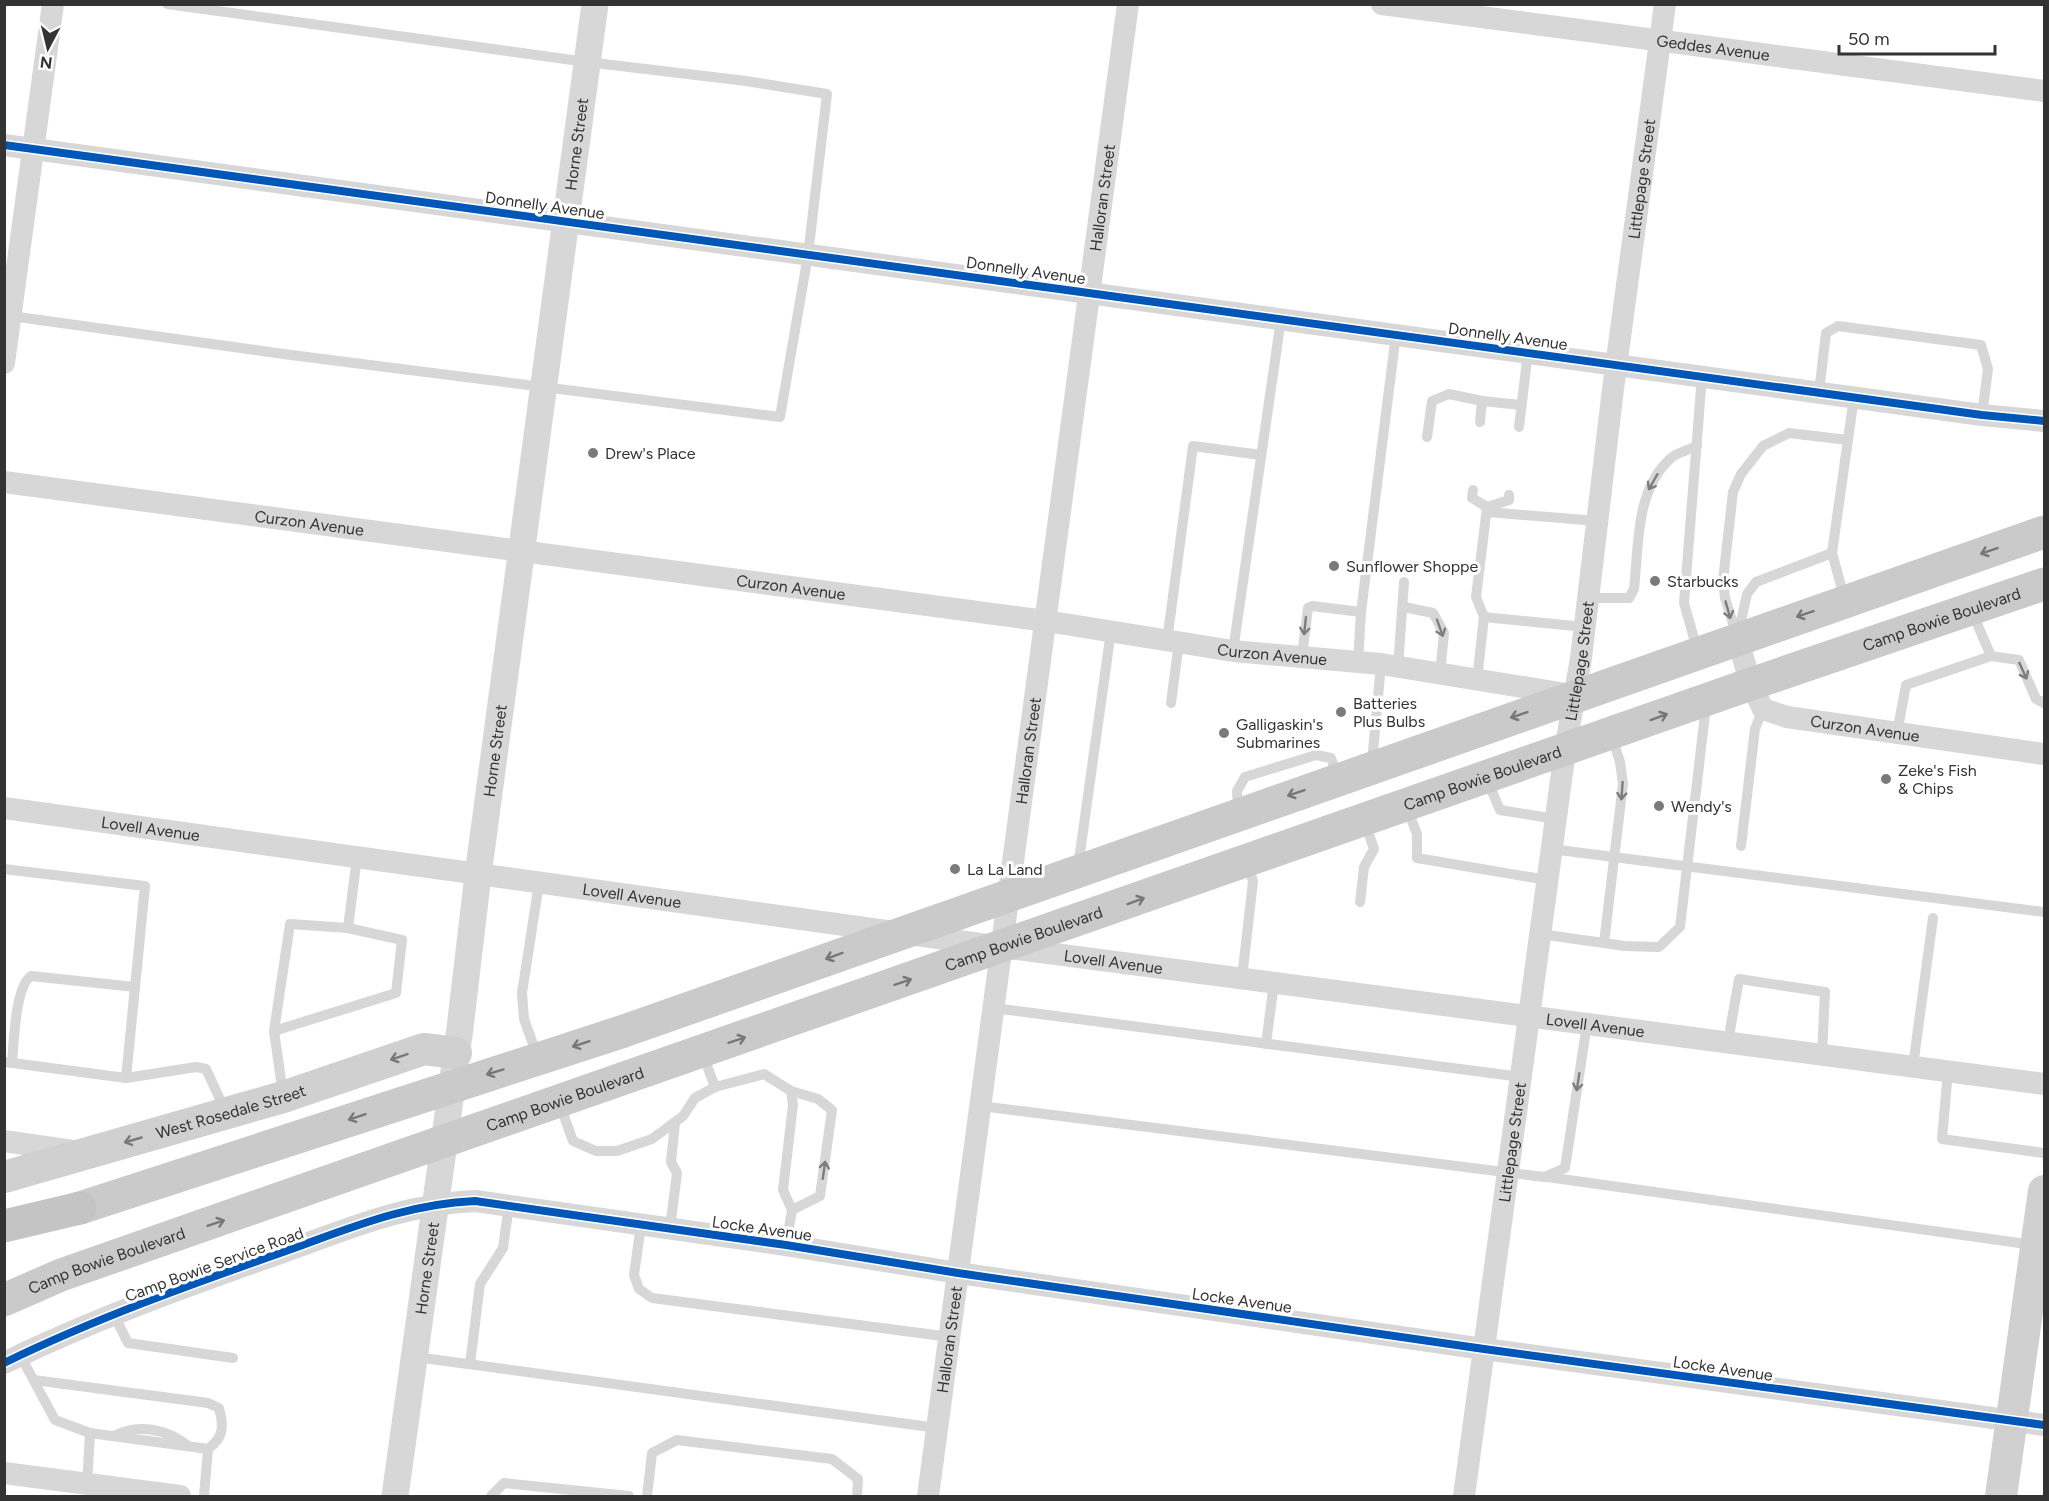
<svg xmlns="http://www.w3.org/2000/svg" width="2049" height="1501" viewBox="0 0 2049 1501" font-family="Figtree,sans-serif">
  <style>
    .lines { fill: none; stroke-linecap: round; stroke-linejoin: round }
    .service { stroke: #d7d7d7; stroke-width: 10 }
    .minor { stroke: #d7d7d7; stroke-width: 22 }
    .tertiary { stroke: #d7d7d7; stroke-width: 27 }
    .secondary { stroke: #d0d0d0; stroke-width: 32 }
    .primary { stroke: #cacaca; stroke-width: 33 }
    .motorway { stroke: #c4c4c4; stroke-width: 33 }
    .cycleway-casing { stroke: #fff; stroke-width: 11 }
    .cycleway { stroke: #0057b8; stroke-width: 8 }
    .oneway { stroke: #7d7d7d }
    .oneway2 { stroke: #777 }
    .oneway3 { stroke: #7a7a7a }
    .poi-dot { fill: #7a7a7a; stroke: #fff; stroke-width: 2 }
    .labels { text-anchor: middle; stroke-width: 6; stroke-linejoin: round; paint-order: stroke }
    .street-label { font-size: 16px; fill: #333; stroke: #fff }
    .poi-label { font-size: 16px; fill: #333; stroke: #fff; text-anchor: start }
  </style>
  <rect width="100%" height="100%" fill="#fff"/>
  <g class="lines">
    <!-- service -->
    <g class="service">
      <path d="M11,316L291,355L780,417L808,255L827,94L746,81L587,62L167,4"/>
      <path d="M1819,392L1826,333L1838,326L1981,345L1988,369L1982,415"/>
      <path d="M1480,422L1482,401L1521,405"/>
      <path d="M1519,427L1528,352"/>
      <path d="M1427,437L1432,401L1449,394L1482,401"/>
      <path d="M1473,490L1472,498L1487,507"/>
      <path d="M1487,512L1598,521"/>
      <path d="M1589,598H1629L1634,589C1639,545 1635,490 1671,458C1678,452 1689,450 1697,446"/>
      <path d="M1845,600L1832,553L1854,397"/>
      <path d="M1404,607L1433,613L1444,633L1440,674"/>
      <path d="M1484,617L1476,597L1487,507L1509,500V495"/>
      <path d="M1738,635L1747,594L1756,582L1832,553"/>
      <path d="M1737,636L1725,598L1723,580L1733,492L1741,474L1763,446L1789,433L1848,440"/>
      <path d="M1167,641L1193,446L1261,455"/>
      <path d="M1697,649L1684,603L1702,376"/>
      <path d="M1233,651L1281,319"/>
      <path d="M1302,656L1308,608L1312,606L1361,612"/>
      <path d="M1991,656L2019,660L2036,699L2044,703"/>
      <path d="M1358,663L1361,612L1396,334"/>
      <path d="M1398,667L1404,582"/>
      <path d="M1477,680L1484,617L1585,627"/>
      <path d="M1171,703L1179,642"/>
      <path d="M1897,733L1906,685L1991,656L1972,612"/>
      <path d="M1372,763L1381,664"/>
      <path d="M1487,780L1500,810L1555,819"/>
      <path d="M1407,808L1417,834V858L1547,880"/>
      <path d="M1238,811L1237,791L1245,777L1316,755L1331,758L1338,778"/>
      <path d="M1741,846L1755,729L1763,709"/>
      <path d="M1551,849L2044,912"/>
      <path d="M1078,867L1111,631"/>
      <path d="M4,869L145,886L126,1078L196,1067L206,1069L225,1110"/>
      <path d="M1360,902L1364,867L1374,849L1365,823"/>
      <path d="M1540,934L1625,946L1659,947L1680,927L1706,706"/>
      <path d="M1604,943L1623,784L1620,762L1612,737"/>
      <path d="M1242,978L1253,881L1247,864"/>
      <path d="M994,1008L1521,1077"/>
      <path d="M274,1031L290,924L348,928"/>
      <path d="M1728,1042L1739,979L1825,992L1822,1055"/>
      <path d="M1266,1044L1274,983"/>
      <path d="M537,1055L524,1019L522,993L539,883"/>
      <path d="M5,1062L126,1078"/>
      <path d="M12,1063C14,1042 15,987 31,976L135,987"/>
      <path d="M1913,1066L1933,918"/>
      <path d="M1948,1071L1942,1139L2044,1153"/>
      <path d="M715,1087L764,1074L791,1091L818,1099L832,1110L820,1196L792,1210"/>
      <path d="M283,1094L274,1031L396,993L402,940L348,928L357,857"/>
      <path d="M560,1105L573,1141L596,1151H617L652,1139L683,1116L695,1098L715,1087L703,1055"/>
      <path d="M981,1106L1544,1177L1565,1168L1587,1024"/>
      <path d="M1547,1177L2034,1245"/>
      <path d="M641,1225L634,1275L639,1289L652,1298L950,1337"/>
      <path d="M670,1228L677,1173L671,1162L675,1123"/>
      <path d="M786,1245L792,1210L783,1190L793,1105L791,1091"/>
      <path d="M114,1315L128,1343L233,1358"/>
      <path d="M20,1355L55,1420L90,1433L208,1449L204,1496"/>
      <path d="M416,1357L937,1428"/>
      <path d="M470,1364L480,1284L503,1248L509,1205"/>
      <path d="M34,1380L208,1403L219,1408C224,1427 224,1437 208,1449"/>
      <path d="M114,1436C138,1423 167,1429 188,1446"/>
      <path d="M87,1484L90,1433"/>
      <path d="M491,1496L504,1483L629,1496"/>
      <path d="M647,1496L652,1453L677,1440L832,1459L858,1479L857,1496"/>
    </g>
    <!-- minor -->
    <g class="minor">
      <path id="s1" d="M1382,4L2044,91"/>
      <path d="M4,145L1982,415L2044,421"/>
      <path d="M4,363L53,4"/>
      <path id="s2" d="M4,482L1046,621L1233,651L1381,664L1572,695"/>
      <path id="s3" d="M1737,638L1751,684L1763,709L1787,717L2044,754"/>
      <path id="s4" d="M4,808L1002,947L2044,1084"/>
      <path d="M4,1141L80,1152"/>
      <path d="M4,1363C94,1319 189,1285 283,1252C348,1229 405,1204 475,1201L786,1245L958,1273L1484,1349L2044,1425"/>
      <path d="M4,1473L180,1496"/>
      <path id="s5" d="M928,1496L1128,4"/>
      <path id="s6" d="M1464,1496L1565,751L1581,658L1613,389L1665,4"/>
    </g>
    <!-- tertiary -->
    <path class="tertiary" id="s7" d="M395,1496L460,1028L478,875L595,4"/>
    <!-- secondary -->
    <g class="secondary">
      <path id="s8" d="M4,1177L283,1097L424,1049L456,1053"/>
      <path d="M2001,1496L2044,1191"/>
    </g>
    <!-- primary -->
    <g class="primary">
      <path d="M80,1208L624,1031L2044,532"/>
      <path id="s9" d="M4,1300L61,1275L1751,684L2044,584"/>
    </g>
    <!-- motorway -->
    <path class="motorway" d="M4,1226L80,1208"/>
    <!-- cycleway casing -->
    <g class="cycleway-casing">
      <g id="cycleway">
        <path d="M4,145L1982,415L2044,421"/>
        <path d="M4,1363C94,1319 189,1285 283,1252C348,1229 405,1204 475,1201L786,1245L958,1273L1484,1349L2044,1425"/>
      </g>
    </g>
    <!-- cycleway -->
    <use href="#cycleway" class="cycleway"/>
  </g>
  <!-- one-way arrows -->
  <defs><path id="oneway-shaft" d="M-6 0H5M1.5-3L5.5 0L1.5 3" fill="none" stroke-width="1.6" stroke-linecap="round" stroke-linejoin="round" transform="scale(1.5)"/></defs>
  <g class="oneway">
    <use href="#oneway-shaft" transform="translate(1653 482) rotate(120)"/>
    <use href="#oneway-shaft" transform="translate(1728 610) rotate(74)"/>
    <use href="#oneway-shaft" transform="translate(1305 626) rotate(96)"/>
    <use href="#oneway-shaft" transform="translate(1440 628) rotate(70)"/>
    <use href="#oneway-shaft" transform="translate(2023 671) rotate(66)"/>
    <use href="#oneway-shaft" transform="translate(1622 791) rotate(94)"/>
    <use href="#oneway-shaft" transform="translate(1578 1082) rotate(99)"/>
    <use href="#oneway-shaft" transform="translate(824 1170) rotate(-82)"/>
  </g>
  <g class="oneway2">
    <use href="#oneway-shaft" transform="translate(1989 551) rotate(161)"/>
    <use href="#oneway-shaft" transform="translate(1805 614) rotate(161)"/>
    <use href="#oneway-shaft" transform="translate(1519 715) rotate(161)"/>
    <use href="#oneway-shaft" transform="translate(1659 717) rotate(-20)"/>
    <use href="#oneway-shaft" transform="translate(1296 793) rotate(161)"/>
    <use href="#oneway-shaft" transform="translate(1136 901) rotate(-20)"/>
    <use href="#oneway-shaft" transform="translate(834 956) rotate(160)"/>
    <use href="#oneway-shaft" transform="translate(903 982) rotate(-19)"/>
    <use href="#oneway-shaft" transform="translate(737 1040) rotate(-19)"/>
    <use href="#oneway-shaft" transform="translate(581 1044) rotate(162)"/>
    <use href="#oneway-shaft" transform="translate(495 1072) rotate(163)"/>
    <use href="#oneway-shaft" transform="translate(357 1117) rotate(162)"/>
    <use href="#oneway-shaft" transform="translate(216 1223) rotate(-19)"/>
  </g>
  <g class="oneway3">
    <use href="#oneway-shaft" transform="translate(399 1057) rotate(161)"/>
    <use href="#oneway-shaft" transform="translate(133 1140) rotate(164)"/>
  </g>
  <!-- markers -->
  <g class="poi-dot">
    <circle cx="593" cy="453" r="6"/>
    <circle cx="1334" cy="566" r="6"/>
    <circle cx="1655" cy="581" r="6"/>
    <circle cx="1341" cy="712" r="6"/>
    <circle cx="1224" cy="733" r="6"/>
    <circle cx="1886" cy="779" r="6"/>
    <circle cx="1659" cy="806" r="6"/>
    <circle cx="955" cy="869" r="6"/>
  </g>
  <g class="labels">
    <!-- street labels -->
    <g class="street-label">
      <text dy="6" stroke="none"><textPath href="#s1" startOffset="334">Geddes Avenue</textPath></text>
      <text dy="6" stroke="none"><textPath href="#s7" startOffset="1364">Horne Street</textPath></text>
      <text dy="6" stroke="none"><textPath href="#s6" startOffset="1329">Littlepage Street</textPath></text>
      <text dy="6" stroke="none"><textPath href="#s5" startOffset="1310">Halloran Street</textPath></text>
      <text transform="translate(545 205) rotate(8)" y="6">Donnelly Avenue</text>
      <text transform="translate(1026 270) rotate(8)" y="6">Donnelly Avenue</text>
      <text transform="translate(1508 336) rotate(8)" y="6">Donnelly Avenue</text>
      <text dy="6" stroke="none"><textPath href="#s2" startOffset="308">Curzon Avenue</textPath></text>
      <text dy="6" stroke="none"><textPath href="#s2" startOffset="794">Curzon Avenue</textPath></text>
      <text dy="6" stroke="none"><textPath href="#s9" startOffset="2054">Camp Bowie Boulevard</textPath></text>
      <text dy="6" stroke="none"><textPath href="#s2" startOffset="1280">Curzon Avenue</textPath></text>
      <text dy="6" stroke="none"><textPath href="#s6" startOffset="843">Littlepage Street</textPath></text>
      <text dy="6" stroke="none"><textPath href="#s3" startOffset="180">Curzon Avenue</textPath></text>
      <text dy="6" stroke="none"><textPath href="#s7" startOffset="752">Horne Street</textPath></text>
      <text dy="6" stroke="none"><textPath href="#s5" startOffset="752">Halloran Street</textPath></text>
      <text dy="6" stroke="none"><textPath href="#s9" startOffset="1568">Camp Bowie Boulevard</textPath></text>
      <text dy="6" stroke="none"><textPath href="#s4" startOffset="148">Lovell Avenue</textPath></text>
      <text dy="6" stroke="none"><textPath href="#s4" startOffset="634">Lovell Avenue</textPath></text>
      <text dy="6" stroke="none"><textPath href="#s9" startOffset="1082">Camp Bowie Boulevard</textPath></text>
      <text dy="6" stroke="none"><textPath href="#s4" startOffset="1120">Lovell Avenue</textPath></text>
      <text dy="6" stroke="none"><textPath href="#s4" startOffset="1606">Lovell Avenue</textPath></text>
      <text dy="6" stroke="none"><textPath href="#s9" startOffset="596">Camp Bowie Boulevard</textPath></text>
      <text dy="6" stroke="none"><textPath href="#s8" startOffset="236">West Rosedale Street</textPath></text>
      <text dy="6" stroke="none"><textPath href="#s6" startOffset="357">Littlepage Street</textPath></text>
      <text transform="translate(762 1228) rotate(8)" y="6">Locke Avenue</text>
      <text dy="6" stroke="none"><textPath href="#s9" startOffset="110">Camp Bowie Boulevard</textPath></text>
      <text transform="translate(214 1264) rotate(-20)" y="6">Camp Bowie Service Road</text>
      <text dy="6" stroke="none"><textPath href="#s7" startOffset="230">Horne Street</textPath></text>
      <text transform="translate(1242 1300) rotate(8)" y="6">Locke Avenue</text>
      <text dy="6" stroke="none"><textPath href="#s5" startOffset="158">Halloran Street</textPath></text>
      <text transform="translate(1723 1368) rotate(8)" y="6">Locke Avenue</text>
    </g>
    <!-- poi labels -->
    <g class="poi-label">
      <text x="605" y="459">Drew's Place</text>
      <text x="1346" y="572">Sunflower Shoppe</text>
      <text x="1667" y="587">Starbucks</text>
      <text x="1353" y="709">Batteries<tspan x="1353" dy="18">Plus Bulbs</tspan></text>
      <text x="1236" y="730">Galligaskin's<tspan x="1236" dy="18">Submarines</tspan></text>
      <text x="1898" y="776">Zeke's Fish<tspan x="1898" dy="18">&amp; Chips</tspan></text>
      <text x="1671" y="812">Wendy's</text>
      <text x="967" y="875">La La Land</text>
    </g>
  </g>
  <!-- border -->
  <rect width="2049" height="1501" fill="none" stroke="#333333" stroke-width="12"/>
  <!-- north arrow -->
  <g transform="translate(48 48) rotate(187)" stroke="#ffffff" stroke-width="4.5" paint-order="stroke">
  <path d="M0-4.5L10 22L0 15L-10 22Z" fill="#333333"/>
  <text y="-9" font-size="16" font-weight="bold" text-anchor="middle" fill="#333333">N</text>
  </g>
  <!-- scale -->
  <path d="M1839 45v9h156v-9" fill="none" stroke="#333333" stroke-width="3"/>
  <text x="1848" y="45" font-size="18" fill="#333333" stroke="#ffffff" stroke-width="4.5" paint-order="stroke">50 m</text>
</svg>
